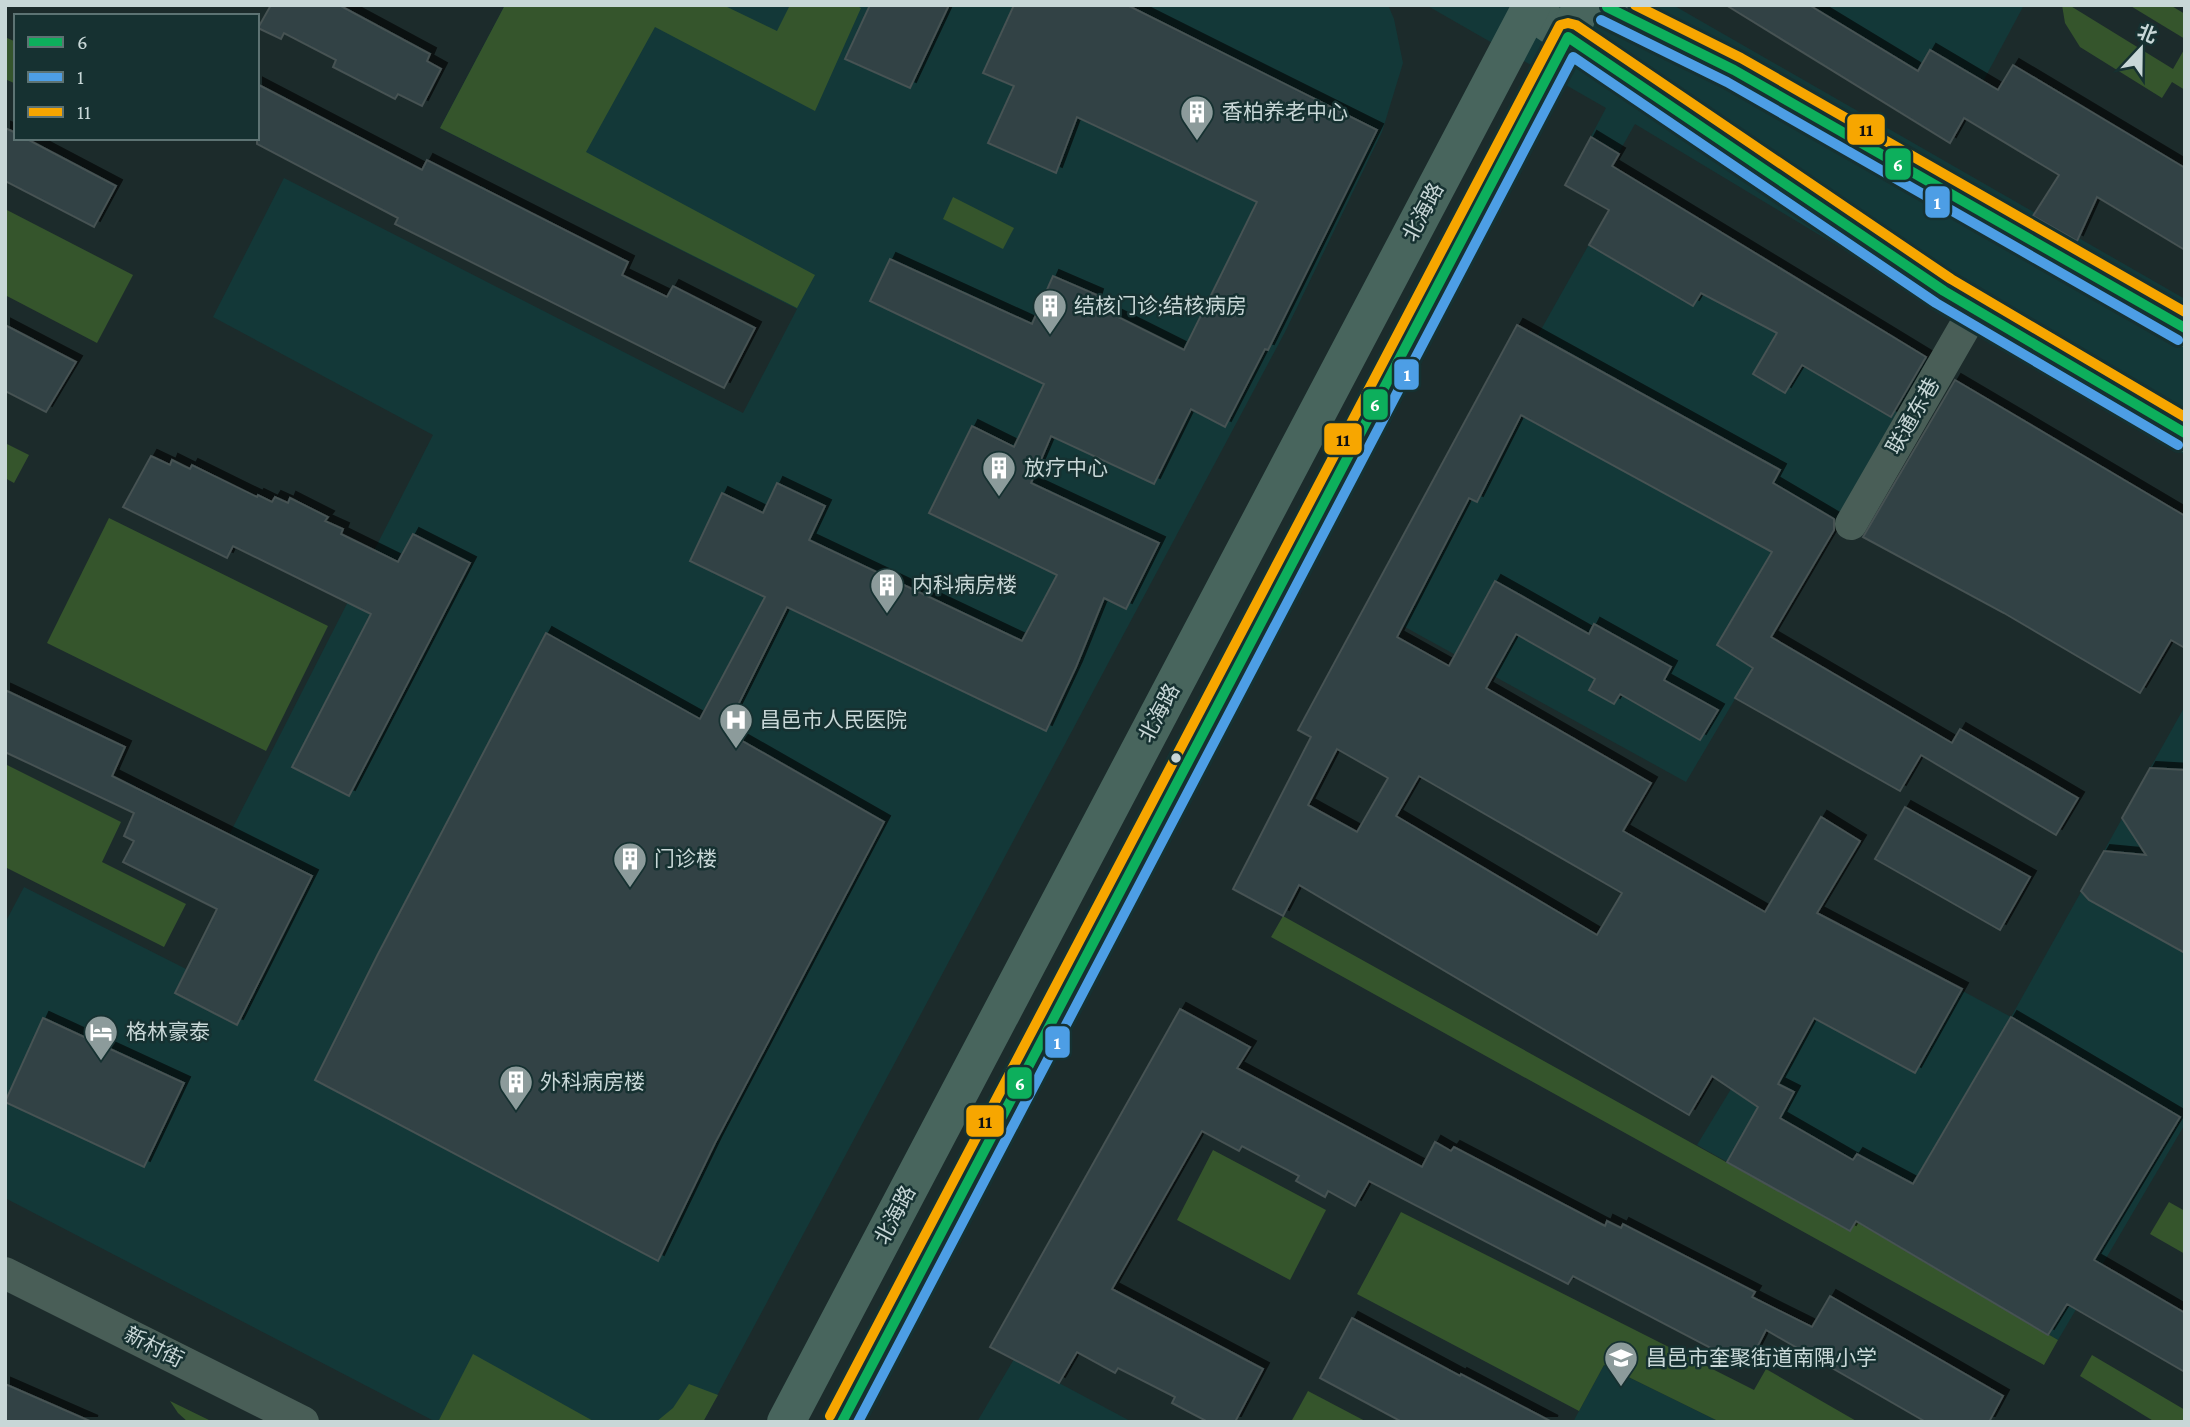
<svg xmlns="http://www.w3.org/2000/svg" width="2190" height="1427" viewBox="0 0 2190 1427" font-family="'Crimson Pro','Noto Sans SC',serif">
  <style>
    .built { fill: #133838 }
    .green { fill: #35552c }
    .building { fill: #304245; stroke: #465253; stroke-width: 2; fill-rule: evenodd; filter: url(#shadow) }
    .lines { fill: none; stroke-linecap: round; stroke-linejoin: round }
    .minor { stroke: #495e57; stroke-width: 32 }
    .major { stroke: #48655d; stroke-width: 38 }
    .bus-1-casing { stroke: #163131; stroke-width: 16 }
    .bus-2-casing { stroke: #163131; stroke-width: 16 }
    .bus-3-casing { stroke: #163131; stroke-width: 16 }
    .bus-1 { stroke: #0daf5c; stroke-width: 10 }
    .bus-2 { stroke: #4d9ee5; stroke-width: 10 }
    .bus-3 { stroke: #f7a600; stroke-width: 10 }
    .bus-dot { fill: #c8d7d7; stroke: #163131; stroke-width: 2.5 }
    .labels { text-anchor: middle; stroke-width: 5; stroke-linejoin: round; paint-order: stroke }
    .poi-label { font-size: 21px; fill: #c8d7d7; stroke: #163131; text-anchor: start }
    .street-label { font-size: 21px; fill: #c8d7d7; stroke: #163131 }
    .line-badge { stroke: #163131; stroke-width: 2.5 }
    .badge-label { font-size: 19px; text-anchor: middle; font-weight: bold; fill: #fff }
    .pale-badge-label { font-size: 19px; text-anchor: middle; font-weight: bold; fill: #111 }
  </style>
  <defs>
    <filter id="shadow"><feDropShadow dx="6" dy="-6" stdDeviation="0" flood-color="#0009"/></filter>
  </defs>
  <rect width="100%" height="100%" fill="#1c2b2b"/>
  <!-- built -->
  <g class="built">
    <path d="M505,5H1388L1394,19L1403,63L1382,132L1285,332L703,1422H436L5,1198V923L24,887L186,969L200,943L224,956L229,835L433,435L213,317L284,178L743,413L797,309L440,128Z"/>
    <path d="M1426,5H1673L2185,299V455L1635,124L1592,200L1565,185L1606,108Z"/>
    <path d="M1726,5H2024L1950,143Z"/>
    <path d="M1628,175L1934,362L1686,782L1365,605L1517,325L1538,335Z"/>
    <path d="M2185,706V1124L2058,1340L1857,1221L1850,1231L1697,1145L1731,1089L1825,917L2011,1017Z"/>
    <path d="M1014,1359L1132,1422H977Z"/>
    <path d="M1604,1365L1720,1422H1573Z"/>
  </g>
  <!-- green -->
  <g class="green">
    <path d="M505,5H723L777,31L790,5H855L861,8L815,111L655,27L586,152L815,275L797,308L440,128Z"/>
    <path d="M2062,5H2069L2173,69L2185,48V90L2172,82L2162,98L2080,47L2065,23Z"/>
    <path d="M2129,5H2170L2185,14V39Z"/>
    <path d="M5,37L16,42V84L5,79Z"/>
    <path d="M953,197L1014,228L1003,249L943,219Z"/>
    <path d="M5,209L133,275L97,343L5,295Z"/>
    <path d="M5,443L29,455L14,483L5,478Z"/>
    <path d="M109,518L328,626L266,751L47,643Z"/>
    <path d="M5,764L121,822L102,862L186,904L164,947L5,867Z"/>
    <path d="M1283,916L1850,1231L1856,1221L2058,1340L2044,1365L1271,937Z"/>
    <path d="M1213,1150L1326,1210L1290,1280L1177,1220Z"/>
    <path d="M2169,1202L2185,1211V1254L2150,1234Z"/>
    <path d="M1401,1212L1754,1390L1766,1369L1858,1422H1720L1604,1365L1579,1411L1357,1294Z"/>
    <path d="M473,1354L595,1422H438Z"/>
    <path d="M2092,1355L2185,1410V1422H2155L2080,1376Z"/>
    <path d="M689,1384L718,1395L703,1422H656L673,1408Z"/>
    <path d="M1308,1391L1367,1422H1291Z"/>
    <path d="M170,1401L213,1422H188L178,1413Z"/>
  </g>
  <!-- building -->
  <g class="building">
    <path d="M271,5H339L430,54L427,61L441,69L422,106L398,94L395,99L333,67L336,60L284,33L281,39L258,28Z"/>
    <path d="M870,5H949L910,88L845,59Z"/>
    <path d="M1014,5H1127L1377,130L1268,350L1265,349L1225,427L1191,409L1154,484L1051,436L1031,483L1159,543L1126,609L1104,598L1076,667L1046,731L787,607L725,731L884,822L715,1143L658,1261L315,1080L377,956L546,633L700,719L765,597L690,561L722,493L763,513L777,483L825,506L809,540L1022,641L1057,575L929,513L972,426L1014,447L1044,384L870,301L890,259L1032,324L1053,276L1097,295L1094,305L1184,350L1257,202L1077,117L1056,173L988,143L1014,86L983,73Z"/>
    <path d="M1726,5H1809L1918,71L1930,50L1998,90L2013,65L2185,168V250L2097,197L2077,241L2033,216L2059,175L1964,118L1950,143Z"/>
    <path d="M257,84L422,170L427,160L628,262L622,275L667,297L673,286L755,328L724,388L395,224L398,218L257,144Z"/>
    <path d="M5,128L16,133V138H25L116,186L94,227L5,181Z"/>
    <path d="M1591,137L1619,154L1612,166L1926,357L1891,417L1802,365L1785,393L1753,374L1777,333L1701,293L1693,306L1589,245L1609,210L1565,185Z"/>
    <path d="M5,325L76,362L46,412L5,391Z"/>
    <path d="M1517,325L1780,470L1773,483L1834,519V530L1771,637L1952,743L1960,729L2078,798L2056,835L1921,755L1900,791L1735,698L1753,668L1717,645L1772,552L1521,415L1477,502L1469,498L1397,637L1449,666L1495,581L1589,634L1594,624L1671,667L1664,680L1718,710L1700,740L1620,694L1614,704L1589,690L1595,679L1516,634L1486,688L1651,783L1623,831L1765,912L1821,817L1860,841L1817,913L1962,989L1915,1073L1814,1018L1778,1084L1794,1092L1780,1118L1853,1160L1857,1154L1913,1184L2011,1017L2180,1117L2094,1260L2185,1313V1372L2067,1304L2048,1335L1856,1221L1850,1231L1727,1162L1758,1107L1712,1076L1689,1115L1299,885L1283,916L1233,889L1311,737L1298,730ZM1337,749L1388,778L1357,832L1308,805ZM1419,776L1622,893L1597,935L1396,816Z"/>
    <path d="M1955,380L2185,516V648L2171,640L2140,693L2004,613L1863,537Z"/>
    <path d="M151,456L170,465L172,460L190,469L192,465L257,497L258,495L272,502L275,497L288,503L290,498L328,517L325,521L343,529L341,534L398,562L413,534L470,563L349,796L292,767L371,614L233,546L227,558L123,507Z"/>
    <path d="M5,690L125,747L112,776L312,876L237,1025L175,993L217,909L123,862L134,841L124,836L134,813L5,752Z"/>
    <path d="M2150,768L2185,770V953L2089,900L2081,891L2104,851L2146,855L2122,818Z"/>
    <path d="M1905,807L2030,877L2000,930L1875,859Z"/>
    <path d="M1180,1009L1250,1047L1237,1068L1422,1167L1435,1142L1451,1151L1454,1147L1605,1226L1607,1221L1621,1228L1623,1224L1755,1292L1752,1297L1812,1327L1830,1296L2003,1396L1989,1422H1926L1766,1330L1747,1367L1573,1276L1568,1284L1369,1181L1355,1206L1328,1191L1325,1197L1296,1181L1299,1176L1242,1146L1239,1151L1202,1131L1112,1289L1263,1369L1235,1422H1208L1172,1403L1175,1397L1118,1368L1115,1373L1077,1352L1059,1383L990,1347Z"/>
    <path d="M43,1018L184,1083L144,1167L5,1102Z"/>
    <path d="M1352,1318L1460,1376L1461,1374L1552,1422H1402L1320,1378Z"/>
    <path d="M5,1384L92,1422H5Z"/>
  </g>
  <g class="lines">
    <!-- minor -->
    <g class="minor">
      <path d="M1851,524L1975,309"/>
      <path d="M5,1273L303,1422"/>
    </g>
    <!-- major -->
    <g class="major">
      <path d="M1603,5L1734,70L2185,328"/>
      <path d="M1547,22L1944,291L2185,433"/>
      <path d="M786,1422L1532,5"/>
      <path d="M842,1422L1568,37L1582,5"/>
    </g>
    <!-- bus-1 casing -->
    <g class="bus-1-casing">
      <g id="bus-1">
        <path d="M1607,7L1734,70L2185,328"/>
        <path d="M842,1422L1568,37L1944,291L2185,433"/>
      </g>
    </g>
    <!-- bus-2 casing -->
    <g class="bus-2-casing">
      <g id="bus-2">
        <path d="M1601,20L1727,82L2178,340"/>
        <path d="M858,1422L1573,57L1936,303L2178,445"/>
      </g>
    </g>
    <!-- bus-3 casing -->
    <g class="bus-3-casing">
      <g id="bus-3">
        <path d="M1635,5L1741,58L2185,312"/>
        <path d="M830,1416L1560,25L1568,23L1576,25L1951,279L2185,417"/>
      </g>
    </g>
    <!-- bus-1 -->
    <use href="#bus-1" class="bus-1"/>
    <!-- bus-2 -->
    <use href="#bus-2" class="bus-2"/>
    <!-- bus-3 -->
    <use href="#bus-3" class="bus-3"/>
  </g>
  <!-- icons -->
  <defs>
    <g id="building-pin" transform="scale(1.75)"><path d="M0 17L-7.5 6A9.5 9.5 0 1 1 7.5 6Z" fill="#8c9b9b" stroke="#163131"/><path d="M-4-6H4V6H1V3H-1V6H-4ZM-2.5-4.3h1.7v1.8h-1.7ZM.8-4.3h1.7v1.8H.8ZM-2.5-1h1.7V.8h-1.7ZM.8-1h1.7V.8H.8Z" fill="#fff"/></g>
    <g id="hospital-pin" transform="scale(1.75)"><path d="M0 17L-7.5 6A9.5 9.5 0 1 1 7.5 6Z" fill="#8c9b9b" stroke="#163131"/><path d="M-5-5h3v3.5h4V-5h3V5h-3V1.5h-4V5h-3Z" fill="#fff"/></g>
    <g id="hotel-pin" transform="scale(1.75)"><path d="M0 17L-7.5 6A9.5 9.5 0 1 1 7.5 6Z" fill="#8c9b9b" stroke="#163131"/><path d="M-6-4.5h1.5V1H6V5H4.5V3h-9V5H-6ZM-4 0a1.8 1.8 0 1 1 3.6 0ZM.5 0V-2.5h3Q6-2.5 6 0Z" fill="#fff"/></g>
    <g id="school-pin" transform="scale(1.75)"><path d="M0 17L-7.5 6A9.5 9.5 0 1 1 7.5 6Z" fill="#8c9b9b" stroke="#163131"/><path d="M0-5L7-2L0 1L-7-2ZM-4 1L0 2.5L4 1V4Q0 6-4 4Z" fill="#fff"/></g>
  </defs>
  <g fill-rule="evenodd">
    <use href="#building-pin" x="1197" y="112"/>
    <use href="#building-pin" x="1050" y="306"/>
    <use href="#building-pin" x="999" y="468"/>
    <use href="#building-pin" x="887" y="585"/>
    <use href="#hospital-pin" x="736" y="720"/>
    <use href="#building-pin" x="630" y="859"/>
    <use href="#hotel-pin" x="101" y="1032"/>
    <use href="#building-pin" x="516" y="1082"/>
    <use href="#school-pin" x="1621" y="1358"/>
  </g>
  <!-- markers -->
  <circle class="bus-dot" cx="1176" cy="758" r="6"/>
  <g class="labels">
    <!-- poi labels -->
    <g class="poi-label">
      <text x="1222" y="119">香柏养老中心</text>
      <text x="1074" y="313">结核门诊;结核病房</text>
      <text x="1024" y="475">放疗中心</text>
      <text x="912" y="592">内科病房楼</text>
      <text x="760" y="727">昌邑市人民医院</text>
      <text x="654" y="866">门诊楼</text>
      <text x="126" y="1039">格林豪泰</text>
      <text x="540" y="1089">外科病房楼</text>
      <text x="1646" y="1365">昌邑市奎聚街道南隅小学</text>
    </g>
    <!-- street labels -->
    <g class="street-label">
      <text transform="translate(1423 212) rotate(-62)" y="7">北海路</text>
      <text transform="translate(1913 416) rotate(-60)" y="7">联通东巷</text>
      <text transform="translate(1159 713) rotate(-62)" y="7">北海路</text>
      <text transform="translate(895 1215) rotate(-62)" y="7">北海路</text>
      <text transform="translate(154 1347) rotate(27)" y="7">新村街</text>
    </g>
  </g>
  <g class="line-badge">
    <rect x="1846" y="113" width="40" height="33" rx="7" fill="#f7a600"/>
    <rect x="1884" y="147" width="28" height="34" rx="7" fill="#0daf5c"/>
    <rect x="1924" y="185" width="27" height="34" rx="7" fill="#4d9ee5"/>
    <rect x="1393" y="358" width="27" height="33" rx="7" fill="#4d9ee5"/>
    <rect x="1362" y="388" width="27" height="33" rx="7" fill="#0daf5c"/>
    <rect x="1323" y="422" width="40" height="34" rx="7" fill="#f7a600"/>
    <rect x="1044" y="1025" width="27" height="34" rx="7" fill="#4d9ee5"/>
    <rect x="1006" y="1066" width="27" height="34" rx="7" fill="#0daf5c"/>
    <rect x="965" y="1104" width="40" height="34" rx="7" fill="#f7a600"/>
  </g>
  <g class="badge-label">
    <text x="1898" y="171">6</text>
    <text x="1937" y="209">1</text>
    <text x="1407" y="381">1</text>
    <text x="1375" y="411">6</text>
    <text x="1057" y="1049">1</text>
    <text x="1020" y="1090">6</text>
  </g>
  <g class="pale-badge-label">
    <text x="1866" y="136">11</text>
    <text x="1343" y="446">11</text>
    <text x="985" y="1128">11</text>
  </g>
  <!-- border -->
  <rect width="2190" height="1427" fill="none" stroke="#c8d7d7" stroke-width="14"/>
  <!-- legend -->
  <rect x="14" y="14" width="245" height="126" fill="#163131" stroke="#5d7373" stroke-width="2"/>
  <rect x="28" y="37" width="35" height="10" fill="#0daf5c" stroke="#5d7373" stroke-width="2"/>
  <text x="77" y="49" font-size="21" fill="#c8d7d7">6</text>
  <rect x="28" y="72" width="35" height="10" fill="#4d9ee5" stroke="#5d7373" stroke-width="2"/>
  <text x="77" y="84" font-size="21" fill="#c8d7d7">1</text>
  <rect x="28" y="107" width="35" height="10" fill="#f7a600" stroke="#5d7373" stroke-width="2"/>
  <text x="77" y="119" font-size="21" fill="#c8d7d7">11</text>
  <!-- north arrow -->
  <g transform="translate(2141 49) rotate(22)" stroke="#163131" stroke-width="5" paint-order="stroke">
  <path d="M0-5L12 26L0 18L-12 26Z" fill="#c8d7d7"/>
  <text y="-10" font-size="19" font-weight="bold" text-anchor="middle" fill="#c8d7d7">北</text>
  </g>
</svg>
